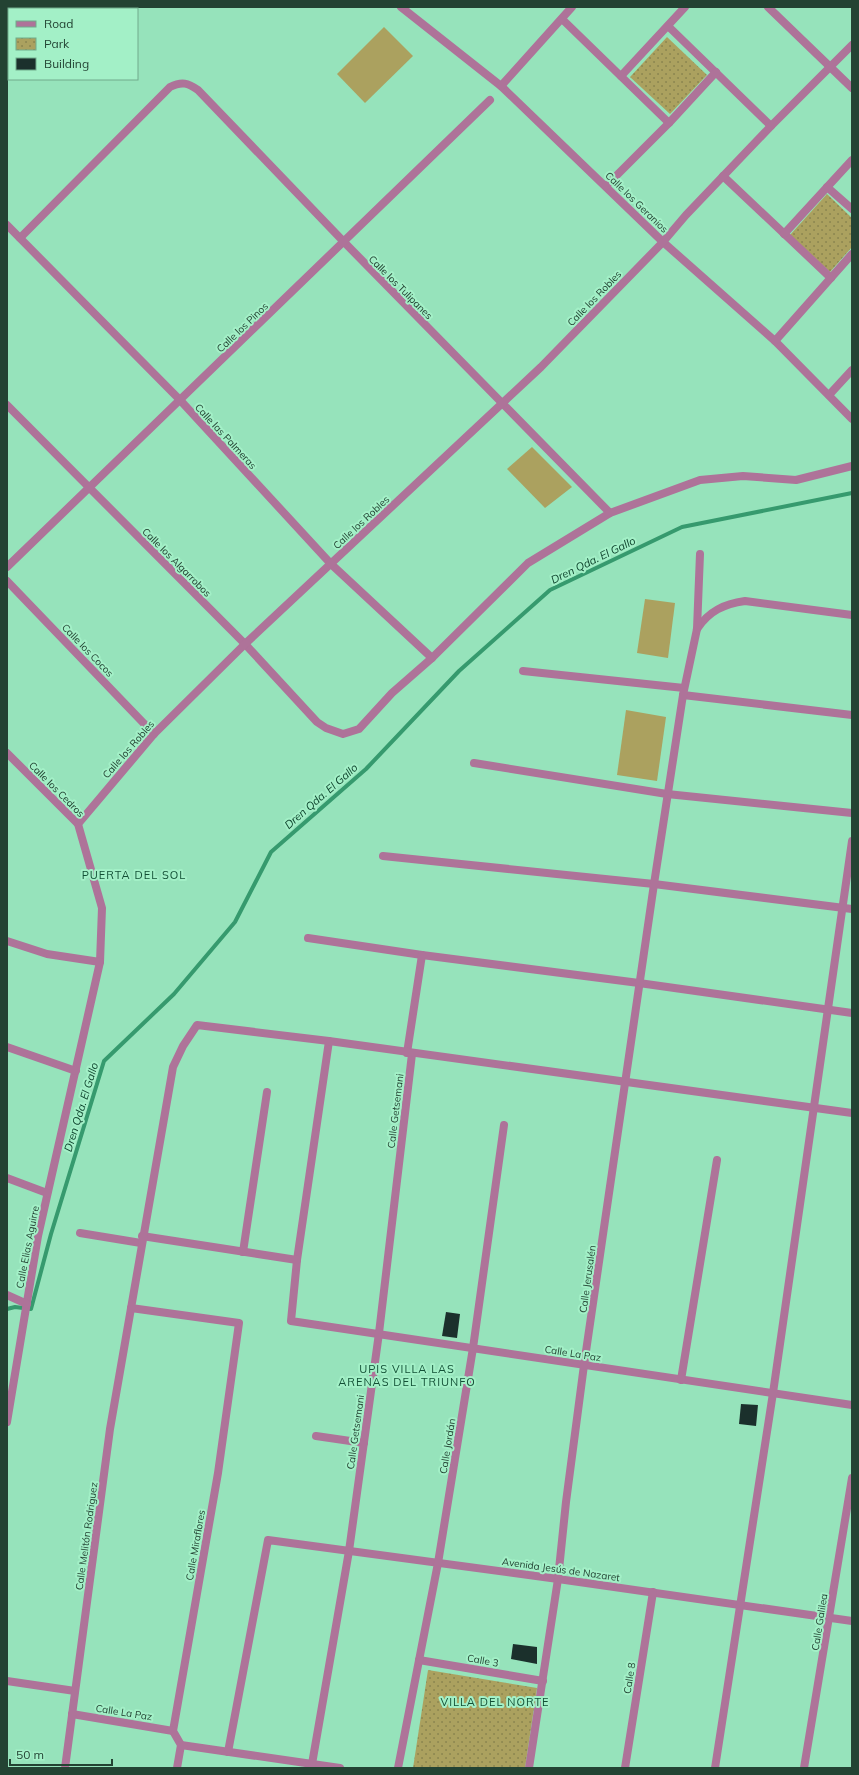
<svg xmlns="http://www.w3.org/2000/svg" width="859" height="1775" viewBox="0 0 859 1775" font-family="Mulish,sans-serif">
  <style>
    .park { fill: url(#park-dots) }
    .garden { fill: #aba15f }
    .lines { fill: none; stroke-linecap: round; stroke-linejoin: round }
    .stream { stroke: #369a6e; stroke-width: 4 }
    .building { fill: #1b302c }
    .street { stroke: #ae7399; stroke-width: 8 }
    .labels { text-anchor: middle; stroke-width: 4; stroke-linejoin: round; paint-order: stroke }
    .street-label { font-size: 10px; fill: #234333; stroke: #a3f0c7 }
    .water-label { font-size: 11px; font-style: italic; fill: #0e432d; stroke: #a3f0c7 }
    .neighbourhood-label { font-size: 11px; letter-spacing: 1px; fill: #124f35; stroke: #a3f0c7 }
  </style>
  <defs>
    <pattern id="park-dots" width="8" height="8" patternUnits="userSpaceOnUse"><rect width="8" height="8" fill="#aba15f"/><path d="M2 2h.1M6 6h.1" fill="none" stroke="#8b854f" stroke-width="1.8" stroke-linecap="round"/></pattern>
  </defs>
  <rect width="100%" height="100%" fill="#96e3bb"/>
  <!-- park -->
  <g class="park">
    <path d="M667,37L707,75L670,114L630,77Z"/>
    <path d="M827,194L852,218V247L830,272L790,235Z"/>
    <path d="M428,1670L537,1688L525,1768H413Z"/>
  </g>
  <!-- garden -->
  <g class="garden">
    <path d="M384,27L413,56L365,103L337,74Z"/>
    <path d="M532,447L572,487L545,508L507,469Z"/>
    <path d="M645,599L675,603L668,658L637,653Z"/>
    <path d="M626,710L666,717L657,781L617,775Z"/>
  </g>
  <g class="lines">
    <!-- stream -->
    <path class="stream" d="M7,1309L15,1307L31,1309L51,1234L104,1061L174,994L235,922L271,852L366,769L459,671L550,590L682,527L852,493"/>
  </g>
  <!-- building -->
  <g class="building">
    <path d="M446,1312L460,1314L457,1338L442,1336Z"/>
    <path d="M741,1404L758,1405L756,1426L739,1424Z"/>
    <path d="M513,1644L537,1647V1664L511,1659Z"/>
  </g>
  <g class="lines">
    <!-- street -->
    <g class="street">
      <path d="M401,7L501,86L663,242L775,341L852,419"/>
      <path d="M768,7L852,88"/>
      <path d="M66,9L68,7"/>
      <path d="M562,19L669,123"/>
      <path d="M668,26L771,126"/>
      <path d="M7,67L9,65"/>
      <path d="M621,76L685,7"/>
      <path d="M501,86L572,7"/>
      <path d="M723,176L831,278"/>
      <path d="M606,186L669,123L716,72"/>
      <path d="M827,187L852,209"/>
      <path d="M7,225L180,400L331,564L432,658"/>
      <path d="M784,234L852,160"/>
      <path d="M20,238L170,87C182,81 188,83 198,90L344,242L610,513"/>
      <path d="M775,341L852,254"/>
      <path d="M829,395L852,370"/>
      <path d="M7,405L245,644L317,722L326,728L343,734L359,729L392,693L432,658L528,563L610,513L700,480L743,476L796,480L852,466"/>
      <path d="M7,567L490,100"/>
      <path d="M7,581L154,734"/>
      <path d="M697,629C709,611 724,604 745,601L852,615"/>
      <path d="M523,671L684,688"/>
      <path d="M683,695L852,715"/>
      <path d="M7,753L78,824L102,908L100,962L38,1236L7,1422"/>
      <path d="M474,763L667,794L852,813"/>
      <path d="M78,824L154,734L245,644L541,367L663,242L686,215L771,126L852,45"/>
      <path d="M383,856L654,884L852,909"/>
      <path d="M308,938L422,955L639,983L852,1013"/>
      <path d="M7,941L47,954L100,962"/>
      <path d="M329,1041L297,1260L291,1321L852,1405"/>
      <path d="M7,1047L76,1071"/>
      <path d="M407,1053L422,955"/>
      <path d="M7,1178L47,1193"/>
      <path d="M80,1233L141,1243"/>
      <path d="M142,1236L297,1260"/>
      <path d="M243,1252L267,1092"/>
      <path d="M7,1295L27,1304"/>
      <path d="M131,1308L239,1323L218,1473L173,1731L181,1745L177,1768"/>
      <path d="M681,1380L717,1160"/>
      <path d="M316,1436L364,1443"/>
      <path d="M419,1660L543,1681"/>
      <path d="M7,1681L75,1691"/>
      <path d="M72,1714L173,1731"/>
      <path d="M181,1745L340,1768"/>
      <path d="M228,1752L268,1540L558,1579L852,1621"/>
      <path d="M312,1764L349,1551L379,1333L412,1054"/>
      <path d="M65,1768L110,1429L173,1067L183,1046L197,1025L329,1041L852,1113"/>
      <path d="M398,1768L438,1563L473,1348L504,1125"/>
      <path d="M529,1768L558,1579L566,1502L584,1365L654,884L683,695L697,629L700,554"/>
      <path d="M625,1768L653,1592"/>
      <path d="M715,1768L773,1393L852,841"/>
      <path d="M804,1768L852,1478"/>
    </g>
  </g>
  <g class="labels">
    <!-- street labels -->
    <g class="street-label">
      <text transform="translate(637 202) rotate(44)" y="4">Calle los Geranios</text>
      <text transform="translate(401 287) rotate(45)" y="4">Calle los Tulipanes</text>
      <text transform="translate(594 298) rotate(-46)" y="4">Calle los Robles</text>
      <text transform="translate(242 327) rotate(-44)" y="4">Calle los Pinos</text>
      <text transform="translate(226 436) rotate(47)" y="4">Calle las Palmeras</text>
      <text transform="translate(361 522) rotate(-43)" y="4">Calle los Robles</text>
      <text transform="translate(177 562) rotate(45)" y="4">Calle los Algarrobos</text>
      <text transform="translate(88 650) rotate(46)" y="4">Calle los Cocos</text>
      <text transform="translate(128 749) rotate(-49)" y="4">Calle los Robles</text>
      <text transform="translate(57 789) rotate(45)" y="4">Calle los Cedros</text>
      <text transform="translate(395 1111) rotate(-83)" y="4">Calle Getsemani</text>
      <text transform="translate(27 1247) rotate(-79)" y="4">Calle Elias Aguirre</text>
      <text transform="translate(587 1279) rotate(-82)" y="4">Calle Jerusalén</text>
      <text transform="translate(573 1353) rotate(9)" y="4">Calle La Paz</text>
      <text transform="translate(355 1432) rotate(-82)" y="4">Calle Getsemani</text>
      <text transform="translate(447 1446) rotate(-81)" y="4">Calle Jordán</text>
      <text transform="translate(86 1536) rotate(-82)" y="4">Calle Melitón Rodriguez</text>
      <text transform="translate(195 1545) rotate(-80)" y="4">Calle Miraflores</text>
      <text transform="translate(561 1569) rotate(8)" y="4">Avenida Jesús de Nazaret</text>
      <text transform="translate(819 1622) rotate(-81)" y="4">Calle Galilea</text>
      <text transform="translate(483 1660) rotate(10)" y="4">Calle 3</text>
      <text transform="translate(629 1678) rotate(-81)" y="4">Calle 8</text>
      <text transform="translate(124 1712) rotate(9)" y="4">Calle La Paz</text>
    </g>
    <!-- water labels -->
    <g class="water-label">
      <text transform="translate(593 560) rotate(-26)" y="4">Dren Qda. El Gallo</text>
      <text transform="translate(321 796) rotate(-41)" y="4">Dren Qda. El Gallo</text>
      <text transform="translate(81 1107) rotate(-73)" y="4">Dren Qda. El Gallo</text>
    </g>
    <!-- neighbourhood labels -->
    <g class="neighbourhood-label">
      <text x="134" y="879">PUERTA DEL SOL</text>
      <text x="407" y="1373">UPIS VILLA LAS<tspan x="407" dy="13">ARENAS DEL TRIUNFO</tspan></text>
      <text x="495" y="1706">VILLA DEL NORTE</text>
    </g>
  </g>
  <!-- border -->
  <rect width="859" height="1775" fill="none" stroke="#234333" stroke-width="16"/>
  <!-- legend -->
  <rect x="8" y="8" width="130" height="72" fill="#a3f0c7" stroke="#70ab8c"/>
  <rect x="16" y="21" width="20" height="6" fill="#ae7399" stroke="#70ab8c"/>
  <text x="44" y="28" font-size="12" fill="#234333">Road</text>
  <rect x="16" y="38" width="20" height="12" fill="url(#park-dots)" stroke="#70ab8c"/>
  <text x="44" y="48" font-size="12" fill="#234333">Park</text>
  <rect x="16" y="58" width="20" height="12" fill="#1b302c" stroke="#70ab8c"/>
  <text x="44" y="68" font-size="12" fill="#234333">Building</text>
  <!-- scale -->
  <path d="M10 1759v6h102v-6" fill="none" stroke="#234333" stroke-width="2"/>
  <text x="16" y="1759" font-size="12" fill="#234333" stroke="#a3f0c7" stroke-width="3" paint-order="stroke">50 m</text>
</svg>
